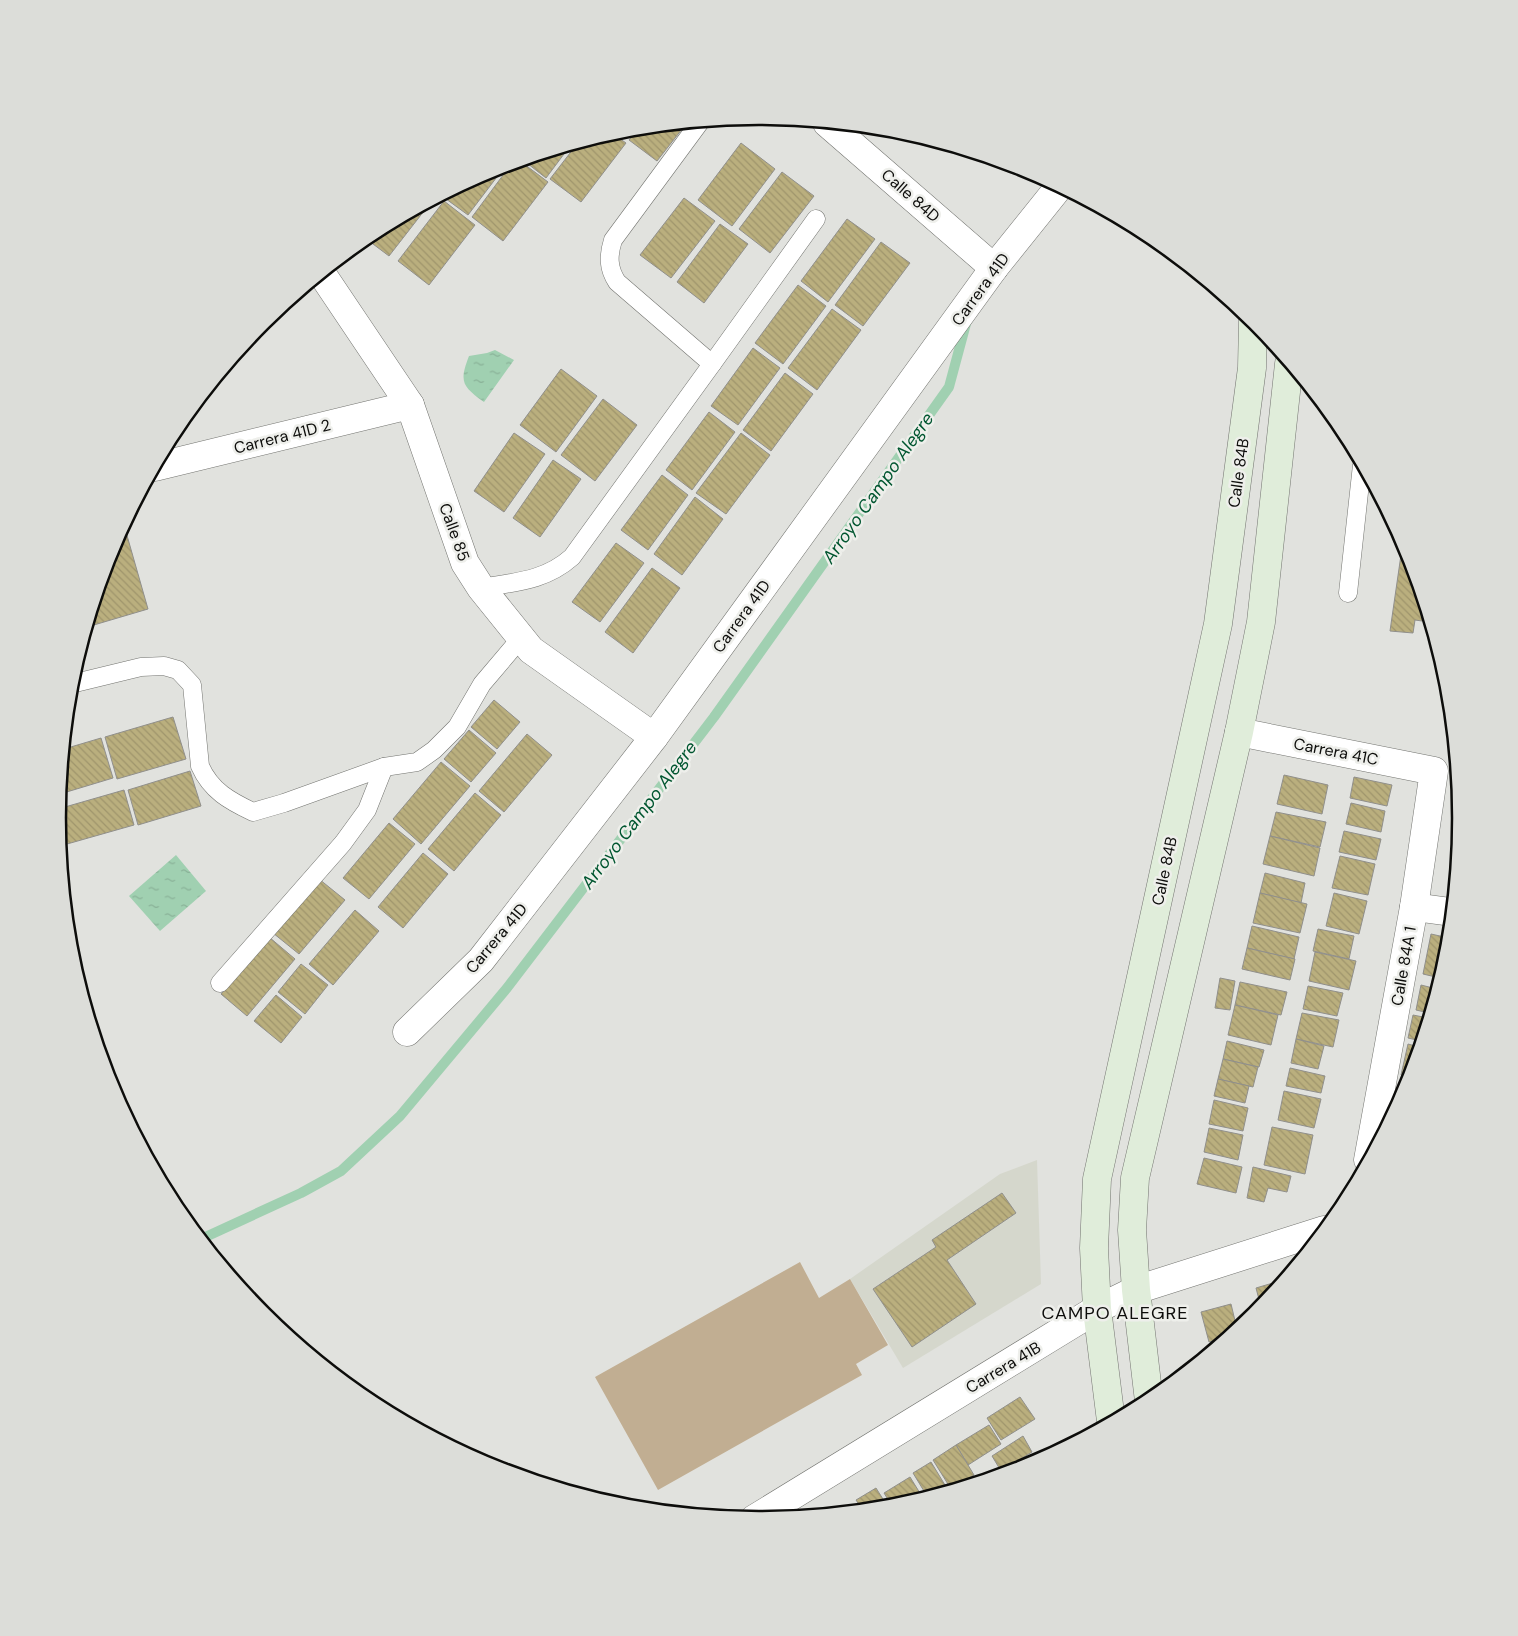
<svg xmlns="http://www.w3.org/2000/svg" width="1518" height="1636" viewBox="0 0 1518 1636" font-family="'DM Sans',sans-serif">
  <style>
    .built { fill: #d5d7cc }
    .park { fill: #c1ae92 }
    .water { fill: url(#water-ripples) }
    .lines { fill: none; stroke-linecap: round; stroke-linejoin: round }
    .stream { stroke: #a0d0b1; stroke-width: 10 }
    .building { fill: url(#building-back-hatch); stroke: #908f8b }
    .lane-casing { stroke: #737470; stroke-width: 19 }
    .street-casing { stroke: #737470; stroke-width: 29 }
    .secondary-casing { stroke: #737470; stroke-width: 29 }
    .lane { stroke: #fff; stroke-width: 18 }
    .street { stroke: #fff; stroke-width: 28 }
    .secondary { stroke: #e0edda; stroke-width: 28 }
    .labels { text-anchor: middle; stroke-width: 5; stroke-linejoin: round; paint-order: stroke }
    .street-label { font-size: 16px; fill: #0d0d0b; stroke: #eeefeb }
    .water-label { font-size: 18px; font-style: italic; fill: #005630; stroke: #eeefeb }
    .neighbourhood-label { font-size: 18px; letter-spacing: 1px; fill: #0d0d0b; stroke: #eeefeb }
    .rim { fill: none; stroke: #0d0d0b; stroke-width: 2.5 }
  </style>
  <defs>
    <pattern id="water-ripples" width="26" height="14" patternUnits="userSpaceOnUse" patternTransform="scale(1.25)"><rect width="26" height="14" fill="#a0d0b1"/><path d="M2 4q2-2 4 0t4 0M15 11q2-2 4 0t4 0" fill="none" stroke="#89b197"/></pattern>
    <pattern id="building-back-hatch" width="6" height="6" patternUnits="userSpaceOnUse" patternTransform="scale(1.25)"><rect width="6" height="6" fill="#baaf7e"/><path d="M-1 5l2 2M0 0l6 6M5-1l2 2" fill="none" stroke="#9f956c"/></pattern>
  </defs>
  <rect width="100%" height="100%" fill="#e1e2de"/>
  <!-- built -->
  <path class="built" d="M1037,1160L1041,1284L903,1368L850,1279L1000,1174Z"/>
  <!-- park -->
  <path class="park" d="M800,1262L819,1298L850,1279L888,1345L856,1364L862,1375L658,1490L595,1377Z"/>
  <!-- water -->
  <g class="water">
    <path d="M495,350L514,360L484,402C462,386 459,382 469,356L487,353Z"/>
    <path d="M176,855L206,891L160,931L129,896Z"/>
  </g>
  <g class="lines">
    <!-- stream -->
    <path class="stream" d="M201,1239L301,1193L341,1171L400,1116L507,988L714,717L949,387L967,320"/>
  </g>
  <!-- building -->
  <g class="building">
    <path d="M686,124L657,161L629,140L639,128Z"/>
    <path d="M612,133L626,143L581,202L550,179L577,144Z"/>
    <path d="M741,143L775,169L732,226L698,200Z"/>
    <path d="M570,146L546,178L523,160Z"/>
    <path d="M520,161L548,182L503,241L472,217L512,163Z"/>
    <path d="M506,165L468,215L442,196L491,170Z"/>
    <path d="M782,172L814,196L770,253L739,229Z"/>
    <path d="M684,198L715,221L671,278L640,255Z"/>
    <path d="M444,201L475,225L429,285L398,261Z"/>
    <path d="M431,202L389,256L365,238L370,235Z"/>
    <path d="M847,219L875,239L828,302L801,281Z"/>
    <path d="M720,224L748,244L704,303L677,282Z"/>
    <path d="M881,242L910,263L863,326L835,305Z"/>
    <path d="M798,285L826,306L783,364L755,343Z"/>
    <path d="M832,309L861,330L817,390L788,368Z"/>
    <path d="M753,348L780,368L738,425L711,406Z"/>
    <path d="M561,369L597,396L556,452L520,425Z"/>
    <path d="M785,373L813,394L771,451L743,430Z"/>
    <path d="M603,399L637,425L595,481L561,455Z"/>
    <path d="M709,412L735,432L692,490L666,470Z"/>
    <path d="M514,433L545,454L504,512L474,491Z"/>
    <path d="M741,433L770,455L726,514L696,493Z"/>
    <path d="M553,460L581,479L540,537L513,518Z"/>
    <path d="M662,475L688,495L648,550L621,530Z"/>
    <path d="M695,497L723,519L682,575L654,554Z"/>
    <path d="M124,525L148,609L87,627L111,549Z"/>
    <path d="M1403,541L1407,550L1426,612H1424L1422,621L1415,620L1413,633L1390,631Z"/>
    <path d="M616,543L644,563L600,622L572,602Z"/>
    <path d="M652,568L680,588L633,653L605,632Z"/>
    <path d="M494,700L520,722L497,749L471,727Z"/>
    <path d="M173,717L186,759L117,779L105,737Z"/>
    <path d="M469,730L496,753L471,782L444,759Z"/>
    <path d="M527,734L552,755L504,812L479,791Z"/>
    <path d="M101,738L113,778L60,794L64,749Z"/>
    <path d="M441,762L470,786L421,844L393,819Z"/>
    <path d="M190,771L201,806L138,825L128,790Z"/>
    <path d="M1284,775L1328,785L1322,814L1277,804Z"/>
    <path d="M1354,777L1392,785L1387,806L1350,798Z"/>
    <path d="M124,790L134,825L60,846L58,818V809Z"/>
    <path d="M475,793L501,815L454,871L428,849Z"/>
    <path d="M1351,803L1385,811L1381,832L1346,824Z"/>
    <path d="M1276,812L1326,822L1320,847L1270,836Z"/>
    <path d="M389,823L415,844L369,899L343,878Z"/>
    <path d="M1344,831L1381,839L1376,860L1339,852Z"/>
    <path d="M1270,836L1320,848L1314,876L1263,864Z"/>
    <path d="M423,853L448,874L403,928L378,907Z"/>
    <path d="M1340,856L1375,864L1368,895L1332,888Z"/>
    <path d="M1265,873L1305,883L1301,903L1260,893Z"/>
    <path d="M319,879L345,900L299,954L273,933Z"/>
    <path d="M1260,893L1307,904L1300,933L1253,923Z"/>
    <path d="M1334,893L1367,901L1359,934L1326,926Z"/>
    <path d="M355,910L379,931L333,985L309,964Z"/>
    <path d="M1252,926L1299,937L1294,959L1247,948Z"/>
    <path d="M1318,929L1354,936L1349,959L1313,951Z"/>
    <path d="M1431,934L1449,938L1447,955L1440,978L1423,974Z"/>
    <path d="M269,937L295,959L247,1016L221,994Z"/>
    <path d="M1247,948L1295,959L1290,980L1242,969Z"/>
    <path d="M1315,952L1356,961L1349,990L1309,981Z"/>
    <path d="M301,964L328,985L305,1014L278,992Z"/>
    <path d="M1220,978L1235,981L1230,1010L1215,1008Z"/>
    <path d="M1240,982L1287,992L1281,1015L1235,1005Z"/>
    <path d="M1421,985L1437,989L1429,1013L1416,1010Z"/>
    <path d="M1308,986L1343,993L1337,1016L1303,1009Z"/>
    <path d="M276,995L302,1017L281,1043L254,1021Z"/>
    <path d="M1235,1005L1278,1015L1271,1045L1228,1035Z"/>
    <path d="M1302,1013L1339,1020L1333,1047L1296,1039Z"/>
    <path d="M1413,1015L1428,1018L1421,1041L1408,1038Z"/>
    <path d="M1296,1039L1324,1046L1318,1069L1291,1063Z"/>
    <path d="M1227,1041L1264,1050L1259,1067L1223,1059Z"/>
    <path d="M1408,1044L1419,1047L1410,1077L1401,1075Z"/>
    <path d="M1223,1059L1258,1067L1253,1087L1218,1079Z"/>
    <path d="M1290,1068L1325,1076L1321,1093L1286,1086Z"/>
    <path d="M1218,1079L1249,1086L1245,1103L1214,1096Z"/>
    <path d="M1403,1081L1408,1082L1399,1101Z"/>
    <path d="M1284,1091L1321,1099L1314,1128L1278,1120Z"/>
    <path d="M1214,1100L1248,1108L1243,1131L1209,1124Z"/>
    <path d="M1272,1127L1313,1135L1305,1174L1264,1165Z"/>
    <path d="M1209,1128L1243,1135L1238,1160L1204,1152Z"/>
    <path d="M1204,1158L1242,1167L1236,1193L1197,1184Z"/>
    <path d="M1253,1167L1291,1176L1287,1192L1268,1188L1264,1202L1247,1198Z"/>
    <path d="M1002,1193L1016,1213L947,1260L976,1304L912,1347L873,1289L936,1247L932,1240Z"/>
    <path d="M1283,1280L1261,1307L1256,1288Z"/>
    <path d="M1231,1304L1237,1329L1228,1336L1209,1342L1201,1312Z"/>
    <path d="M1020,1397L1035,1419L1001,1440L987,1418Z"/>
    <path d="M989,1425L1001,1444L968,1465L956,1445Z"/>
    <path d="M1023,1436L1032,1452L1001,1471L992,1456Z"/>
    <path d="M956,1445L974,1475L951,1489L933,1460Z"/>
    <path d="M931,1462L948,1490L927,1496L913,1473Z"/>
    <path d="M910,1477L923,1498L892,1506L884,1493Z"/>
    <path d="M876,1488L888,1507L862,1509L856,1500Z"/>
    <path d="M856,1505L858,1510L847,1511Z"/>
  </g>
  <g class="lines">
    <!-- lane casing -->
    <g class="lane-casing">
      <g id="lane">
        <path d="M712,364L816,219"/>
        <path d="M481,588C515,582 545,581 572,557L712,364L617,282C608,268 608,256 613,240L700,122"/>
        <path d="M1348,593L1362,465"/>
        <path d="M71,684L141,667L164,666L178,670L192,685L200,766C211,791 230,801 253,812L284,803L384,767L417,762L434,750L457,727L482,684L521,638"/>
        <path d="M220,983L343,843L367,810L384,767"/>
      </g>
    </g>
    <!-- street casing -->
    <g class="street-casing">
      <g id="street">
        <path d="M827,123L994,268"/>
        <path d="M322,274L410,405L465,563L481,588L531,650L654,737"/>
        <path d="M155,467L410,405"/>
        <path d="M1239,732L1434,771L1414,907L1368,1160"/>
        <path d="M1414,907L1451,912"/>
        <path d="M407,1032L481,960L654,737L994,268L1059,187"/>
        <path d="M754,1519L1097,1309L1136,1290L1324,1230"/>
      </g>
    </g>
    <!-- secondary casing -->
    <g class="secondary-casing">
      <g id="secondary">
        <path d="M1149,1401L1136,1290L1132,1230L1135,1178L1239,732L1261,622L1289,364"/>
        <path d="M1111,1421L1097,1309L1094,1248L1097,1179L1218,624L1252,368L1253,321"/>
      </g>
    </g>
    <!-- lane -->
    <use href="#lane" class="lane"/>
    <!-- street -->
    <use href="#street" class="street"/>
    <!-- secondary -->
    <use href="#secondary" class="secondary"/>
  </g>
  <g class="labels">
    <!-- street labels -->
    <g class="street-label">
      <text transform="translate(911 195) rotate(41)" y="6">Calle 84D</text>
      <text transform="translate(980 289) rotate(-54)" y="6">Carrera 41D</text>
      <text transform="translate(282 436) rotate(-14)" y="6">Carrera 41D 2</text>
      <text transform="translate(1238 473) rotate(-82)" y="6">Calle 84B</text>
      <text transform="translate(455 532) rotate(70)" y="6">Calle 85</text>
      <text transform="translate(741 616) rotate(-54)" y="6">Carrera 41D</text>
      <text transform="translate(1336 751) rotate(11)" y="6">Carrera 41C</text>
      <text transform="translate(1164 871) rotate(-78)" y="6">Calle 84B</text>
      <text transform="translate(496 938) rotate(-50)" y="6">Carrera 41D</text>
      <text transform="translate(1403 966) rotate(-80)" y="6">Calle 84A 1</text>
      <text transform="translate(1003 1367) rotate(-31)" y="6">Carrera 41B</text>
    </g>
    <!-- water labels -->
    <g class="water-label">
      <text transform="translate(878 488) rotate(-55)" y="6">Arroyo Campo Alegre</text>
      <text transform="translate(639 815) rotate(-53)" y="6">Arroyo Campo Alegre</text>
    </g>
    <!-- neighbourhood labels -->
    <g class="neighbourhood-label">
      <text x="1115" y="1319">CAMPO ALEGRE</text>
    </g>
  </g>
  <!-- crop -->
  <path d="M0 0H1518V1636H0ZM66 818a693 693 0 1 1 1386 0a693 693 0 1 1-1386 0Z" fill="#dcddd9" fill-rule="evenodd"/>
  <path class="rim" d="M66 818a693 693 0 1 1 1386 0a693 693 0 1 1-1386 0Z"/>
</svg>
